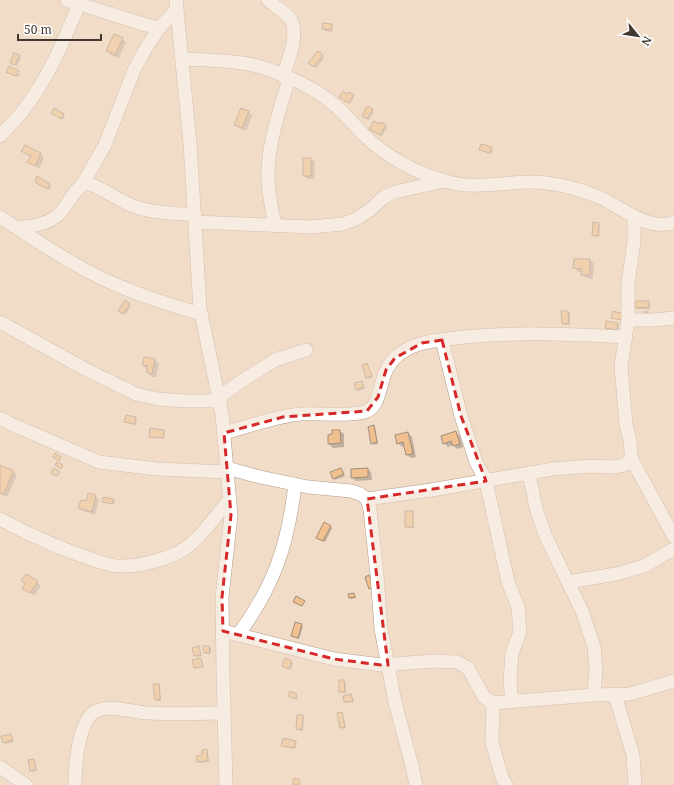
<svg xmlns="http://www.w3.org/2000/svg" width="674" height="785" viewBox="0 0 674 785" font-family="'Noto Serif',serif">
  <style>
    .shadow { fill: #0003 }
    .building { fill: #f1c08f; stroke: #a18e7b }
    .lines { fill: none; stroke-linecap: round; stroke-linejoin: round }
    .minor-casing { stroke: #b19d8a; stroke-width: 14 }
    .minor { stroke: #fff; stroke-width: 13 }
    .marked { fill: none; stroke: #d62828; stroke-width: 3; stroke-dasharray: 8 5; stroke-linejoin: round }
  </style>
  <rect width="100%" height="100%" fill="#f1dcc8"/>
  <!-- shadow -->
  <g class="shadow">
    <path d="M331,25L333,27L332,32L325,31L323,29Z"/>
    <path d="M122,39L126,42L119,58L111,55L107,51Z"/>
    <path d="M318,53L324,58L316,68L311,64Z"/>
    <path d="M19,56L21,58L17,66L13,64Z"/>
    <path d="M9,67L20,74L18,77L9,73Z"/>
    <path d="M347,95H353L354,97L350,104L342,98Z"/>
    <path d="M55,109L65,116L63,120L54,114Z"/>
    <path d="M372,110L374,112L369,120L364,117Z"/>
    <path d="M249,112L252,116L246,131L239,128L235,125Z"/>
    <path d="M385,126L387,128L382,136L372,130Z"/>
    <path d="M25,146L41,154L44,158L39,169L29,161L31,157L22,151Z"/>
    <path d="M491,148L493,150L491,154L480,150Z"/>
    <path d="M311,159L315,162L314,179H308L304,176Z"/>
    <path d="M38,178L51,186L49,190L38,183Z"/>
    <path d="M599,224L600,225L599,237L595,236L593,235Z"/>
    <path d="M590,260L594,264L593,279L586,278L582,275L583,272H578L574,268Z"/>
    <path d="M636,302H649L650,304V309H636L635,307Z"/>
    <path d="M130,305L131,306L125,315L120,312Z"/>
    <path d="M643,311H648L650,313V316L643,315Z"/>
    <path d="M568,312L570,313V325H565L563,324Z"/>
    <path d="M618,324L619,326L618,331L608,329L606,328Z"/>
    <path d="M155,360L159,364L156,377H152L143,365Z"/>
    <path d="M367,364L373,377L369,379L367,378Z"/>
    <path d="M362,382L365,389L358,391L357,389Z"/>
    <path d="M136,418L137,420L136,425L127,423L125,422Z"/>
    <path d="M373,427L375,428L378,444L374,445L372,443Z"/>
    <path d="M163,431L165,432L164,439L152,438L150,436Z"/>
    <path d="M340,431L344,434V447L333,448L329,444L333,435Z"/>
    <path d="M456,432L460,436L463,447L457,449L453,445L448,447L444,443Z"/>
    <path d="M408,433L412,437L416,457L411,458L407,455L405,446L402,447L398,443Z"/>
    <path d="M0,466L13,472L17,475L7,497L0,494Z"/>
    <path d="M341,469L345,476L335,480L334,478Z"/>
    <path d="M367,469L371,472L372,480L356,481L352,477Z"/>
    <path d="M95,496L99,500L95,515L83,511L79,508Z"/>
    <path d="M113,500L115,502L114,505L103,501Z"/>
    <path d="M412,512L414,514V528H408L406,526Z"/>
    <path d="M330,527L332,528L325,542L319,539Z"/>
    <path d="M23,581L37,582L41,586L34,596L24,588L26,584Z"/>
    <path d="M354,594L356,598L351,599L350,598Z"/>
    <path d="M301,625L303,627L299,639L294,637L292,636Z"/>
    <path d="M198,647L202,656L197,657L195,656Z"/>
    <path d="M209,647L211,648V654H206L205,653Z"/>
    <path d="M286,659L293,663L291,670L285,667Z"/>
    <path d="M344,681L346,682V693H342L340,691Z"/>
    <path d="M158,685L160,686L161,701H157L156,699Z"/>
    <path d="M290,692L298,697L297,700L289,696Z"/>
    <path d="M351,696L354,702L347,703L345,702Z"/>
    <path d="M342,713L343,715L346,728L342,729L341,727Z"/>
    <path d="M303,716L304,718L303,731L298,730L297,729Z"/>
    <path d="M10,735L14,742L5,744L4,743Z"/>
    <path d="M295,742L297,743L295,749L284,747L283,745Z"/>
    <path d="M206,750L208,752L209,762L199,763L198,762Z"/>
    <path d="M34,760L35,761L37,771L33,772L31,770Z"/>
  </g>
  <!-- building -->
  <g class="building">
    <path d="M323,23L332,24L331,30L322,29Z"/>
    <path d="M114,34L123,38L115,55L106,51Z"/>
    <path d="M318,51L323,55L314,67L308,63Z"/>
    <path d="M14,53L20,55L15,65L10,63Z"/>
    <path d="M9,66L19,71L16,76L6,72Z"/>
    <path d="M343,91L347,94L349,92L354,95L348,103L339,97Z"/>
    <path d="M367,106L373,109L367,119L362,116Z"/>
    <path d="M54,108L64,114L61,119L51,113Z"/>
    <path d="M241,108L249,111L242,128L234,125Z"/>
    <path d="M374,121L379,124L380,122L386,125L380,135L369,129Z"/>
    <path d="M481,144L492,147L490,153L479,150Z"/>
    <path d="M25,145L41,153L35,166L27,162L31,156L21,151Z"/>
    <rect x="303" y="158" width="8" height="18"/>
    <path d="M37,176L50,184L47,189L35,182Z"/>
    <path d="M593,222L599,223L598,236L592,235Z"/>
    <path d="M574,259H590V275H581L582,269L573,268Z"/>
    <path d="M125,300L130,304L123,314L118,311Z"/>
    <path d="M636,301H649V308L633,307Z"/>
    <path d="M561,311H568L569,323L562,324Z"/>
    <path d="M613,311L624,314L622,320L611,318Z"/>
    <path d="M606,321L618,323L617,330L605,328Z"/>
    <path d="M144,357L155,359L152,374L147,373V366L142,365Z"/>
    <path d="M367,363L372,376L366,378L362,365Z"/>
    <path d="M362,381L364,387L356,390L354,383Z"/>
    <path d="M126,415L136,417L135,424L124,422Z"/>
    <path d="M374,425L377,442L371,444L368,427Z"/>
    <path d="M150,428L164,430L163,438L149,437Z"/>
    <path d="M332,430H340L341,443L328,444V435L332,434Z"/>
    <path d="M456,431L460,444L453,446L451,441L443,444L441,436Z"/>
    <path d="M408,432L413,454L406,455L403,442L397,444L395,435Z"/>
    <path d="M55,453L61,457L59,461L53,457Z"/>
    <path d="M57,462L63,465L61,469L55,465Z"/>
    <path d="M0,465L14,471L3,494L0,493Z"/>
    <path d="M54,468L60,472L57,476L51,473Z"/>
    <path d="M341,468L344,474L333,479L330,472Z"/>
    <path d="M368,468V477L351,478V469Z"/>
    <path d="M88,493L96,495L92,512L78,508L81,500L86,501Z"/>
    <path d="M103,497L114,499L112,504L102,502Z"/>
    <rect x="405" y="511" width="8" height="16"/>
    <path d="M324,522L331,526L323,541L316,538Z"/>
    <path d="M26,574L38,581L30,593L22,589L25,583L21,581Z"/>
    <path d="M369,575L374,587L369,589L365,577Z"/>
    <path d="M354,593L355,597L349,598L348,594Z"/>
    <path d="M296,596L305,601L302,606L293,602Z"/>
    <path d="M295,622L302,624L298,638L291,636Z"/>
    <path d="M199,646L201,655L194,656L192,648Z"/>
    <path d="M203,646H209L210,652L204,653Z"/>
    <path d="M201,658L203,667L194,668L192,660Z"/>
    <path d="M285,658L292,661L289,669L282,666Z"/>
    <path d="M339,680H344L345,692H339Z"/>
    <path d="M153,684H159L160,699L155,700Z"/>
    <path d="M290,691L297,694L295,699L288,696Z"/>
    <path d="M351,694L353,701L344,702L343,696Z"/>
    <path d="M342,712L345,727L340,728L337,713Z"/>
    <path d="M297,715H303L302,730L296,729Z"/>
    <path d="M11,734L13,740L3,743L1,736Z"/>
    <path d="M283,738L296,741L294,748L281,746Z"/>
    <path d="M207,749L208,761L197,762L196,756L202,755V750Z"/>
    <path d="M34,759L36,770L30,771L28,760Z"/>
    <path d="M293,779H299L300,785H293Z"/>
  </g>
  <g class="lines">
    <!-- minor casing -->
    <g class="minor-casing">
      <g id="minor">
        <path d="M67,0L146,25L159,28"/>
        <path d="M176,0L190,143L200,308L222,414L231,515L222,597L223,673L226,785"/>
        <path d="M268,0C274,6 284,11 290,18C300,33 288,61 283,76"/>
        <path d="M182,59C204,60 226,60 248,64C274,69 309,85 330,101C343,111 353,124 364,135C385,156 416,173 445,181C473,190 503,182 532,182C551,182 576,188 594,195C619,204 647,233 674,222"/>
        <path d="M0,136C8,127 18,118 25,108C49,77 64,40 79,4"/>
        <path d="M82,185L105,145L134,70L146,48L159,28L177,9"/>
        <path d="M0,217C24,232 48,249 73,263C113,287 157,301 201,314"/>
        <path d="M195,222L311,227L343,224L356,219L370,210L384,197L395,192L444,181"/>
        <path d="M275,226C272,208 267,190 268,171C269,140 280,108 289,79"/>
        <path d="M18,228C32,226 49,224 59,214C69,204 73,189 86,183C105,188 120,203 139,208C157,214 177,213 195,215"/>
        <path d="M628,320H654L674,318"/>
        <path d="M0,322L85,369L136,394L158,399L185,401H220L223,394L248,377L275,360L306,350"/>
        <path d="M442,340L461,416L476,462L486,481L508,582L518,607L520,632L512,653L510,681L512,702"/>
        <path d="M0,418L11,424L99,462L157,469L227,472"/>
        <path d="M224,433C249,426 274,417 300,414C317,413 353,417 367,411C380,405 380,383 386,371C389,364 395,357 401,353C415,343 431,341 447,339C506,331 566,334 626,337"/>
        <path d="M631,458L674,537"/>
        <path d="M227,468L260,477L308,487L351,491L360,494L367,499L370,510L377,575L381,629L395,702L412,766L416,785"/>
        <path d="M529,473L536,508L545,535L582,611L594,647L596,669L594,695"/>
        <path d="M367,499L431,490L553,469L591,466L613,467L625,465L631,458V453L630,441L626,424L621,366L628,320V283L634,242V216"/>
        <path d="M0,519C31,536 64,550 97,561C104,563 111,566 118,566C138,567 171,559 187,547C204,534 216,515 230,499"/>
        <path d="M568,582L616,574L644,566L674,549"/>
        <path d="M223,631L334,659L381,665L434,661L457,662L468,668L484,697L493,703L594,695L630,694L674,681"/>
        <path d="M238,635C274,586 288,545 295,484"/>
        <path d="M615,695L633,755L635,785"/>
        <path d="M493,703L492,743L502,777L506,785"/>
        <path d="M0,767L26,785"/>
        <path d="M75,785C75,767 78,715 99,710C115,705 134,713 150,713C175,715 199,713 224,713"/>
      </g>
    </g>
    <!-- minor -->
    <use href="#minor" class="minor"/>
  </g>
  <!-- marked area -->
  <path d="M0 0H674V785H0ZM442,340L461,416L486,481L367,499L388,665H381L334,659L223,631L222,597L231,515L224,433L283,417L367,411L378,397L386,370L395,358L422,343Z" fill="#f1dcc8" fill-opacity=".55" fill-rule="evenodd"/>
  <path class="marked" d="M442,340L461,416L486,481L367,499L388,665H381L334,659L223,631L222,597L231,515L224,433L283,417L367,411L378,397L386,370L395,358L422,343Z"/>
  <!-- north arrow -->
  <g transform="translate(638 36) rotate(120)" stroke="#ffffff" stroke-width="3" paint-order="stroke">
  <path d="M0-3L7 15L0 10L-7 15Z" fill="#413831"/>
  <text y="-6" font-size="11" font-weight="bold" text-anchor="middle" fill="#413831">N</text>
  </g>
  <!-- scale -->
  <path d="M18 34v6h83v-6" fill="none" stroke="#413831" stroke-width="2"/>
  <text x="24" y="34" font-size="12" fill="#413831" stroke="#ffffff" stroke-width="3" paint-order="stroke">50 m</text>
</svg>
